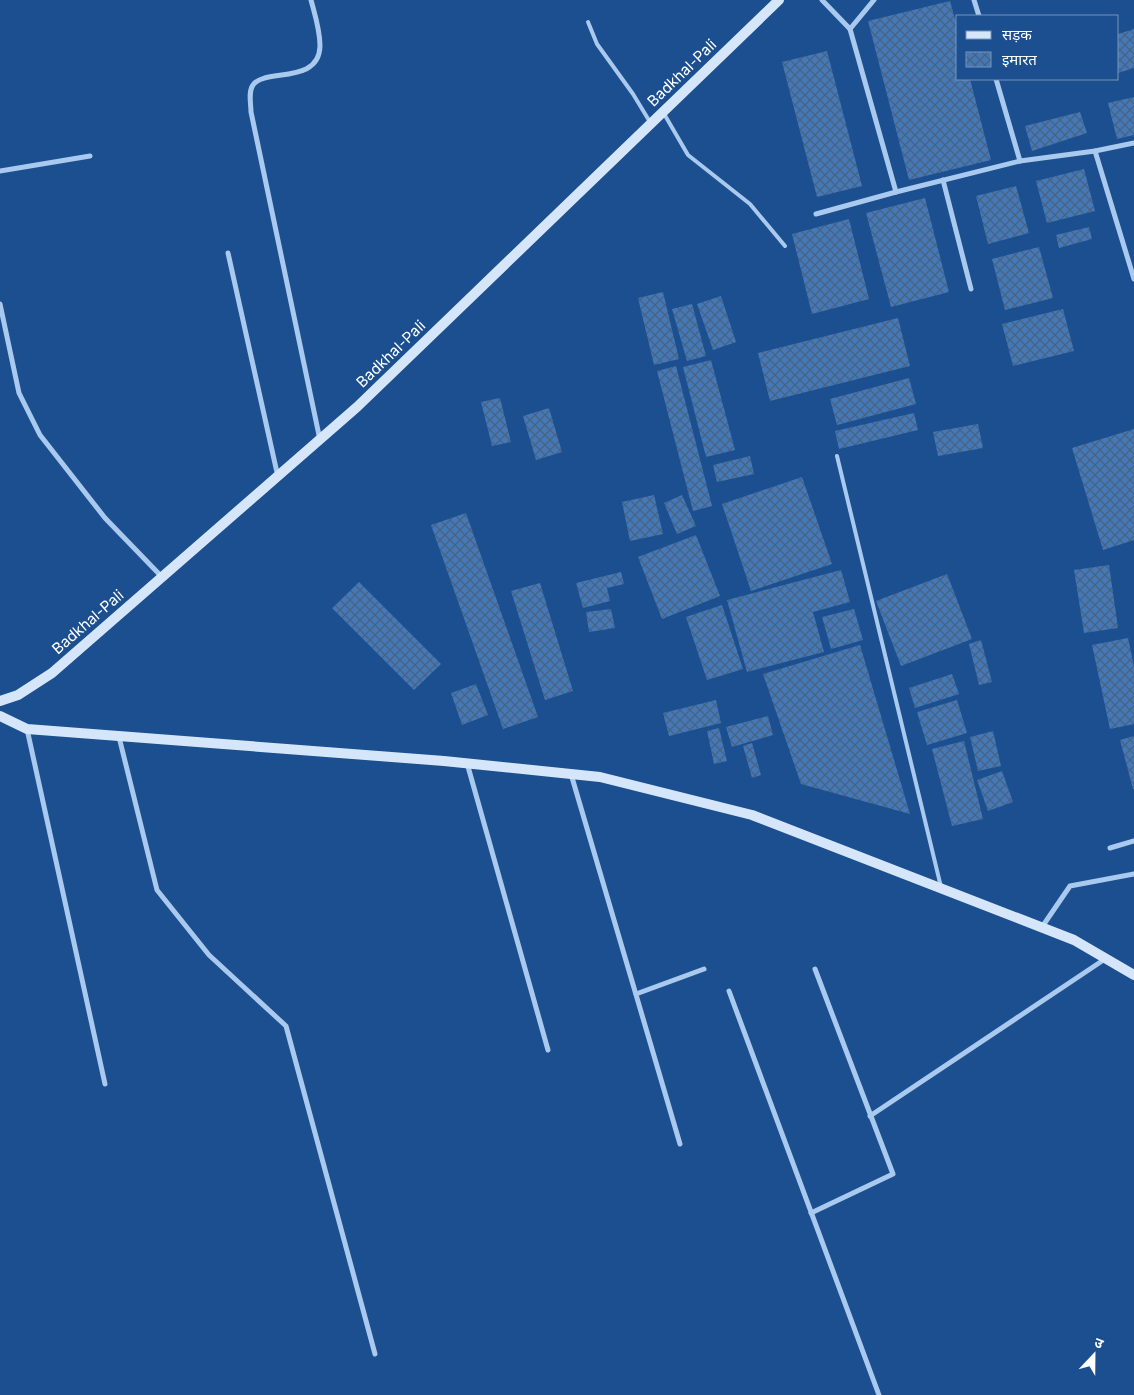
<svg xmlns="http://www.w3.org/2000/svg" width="1134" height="1395" viewBox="0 0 1134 1395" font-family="Inter,'Noto Sans Devanagari',sans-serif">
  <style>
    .building { fill: url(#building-cross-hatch) }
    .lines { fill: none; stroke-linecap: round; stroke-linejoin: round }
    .lane { stroke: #a9c9ee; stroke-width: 4 }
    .street { stroke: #a9c9ee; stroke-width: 5 }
    .secondary { stroke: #d6e6fa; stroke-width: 10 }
    .labels { text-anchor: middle; stroke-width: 5; stroke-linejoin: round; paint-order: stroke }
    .street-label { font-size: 15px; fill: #fff; stroke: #1b4f8f }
  </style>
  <defs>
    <pattern id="building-cross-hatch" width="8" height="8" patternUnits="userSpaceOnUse" patternTransform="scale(1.25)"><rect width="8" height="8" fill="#4478b7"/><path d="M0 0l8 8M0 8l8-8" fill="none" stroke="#486282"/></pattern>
  </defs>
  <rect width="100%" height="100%" fill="#1b4f8f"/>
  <!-- building -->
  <g class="building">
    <path d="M950,1L958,30V79H970L991,160L909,180L868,21Z"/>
    <path d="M1134,29V68L1118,73V34Z"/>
    <path d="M827,51L862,186L817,197L782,62Z"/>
    <path d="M1134,97V135L1117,139L1108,103Z"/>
    <path d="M1080,112L1087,133L1032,151L1025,126Z"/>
    <path d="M1084,169L1095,211L1047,223L1036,181Z"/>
    <path d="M1016,186L1029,233L988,244L976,196Z"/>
    <path d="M925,198L949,292L891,307L866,213Z"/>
    <path d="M849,219L869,299L812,314L792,234Z"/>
    <path d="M1089,227L1092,239L1059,248L1056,235Z"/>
    <path d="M1039,247L1053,298L1005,310L992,259Z"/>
    <path d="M663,292L679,359L654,365L638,298Z"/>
    <path d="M721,296L736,342L713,350L697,304Z"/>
    <path d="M692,304L706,356L687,361L672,309Z"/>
    <path d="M1063,309L1074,351L1013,366L1002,324Z"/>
    <path d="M898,318L910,366L770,401L758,353Z"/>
    <path d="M711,360L735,450L706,457L683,367Z"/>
    <path d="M676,366L712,506L693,511L657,371Z"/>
    <path d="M909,378L916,404L837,425L830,399Z"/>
    <path d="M500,398L511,442L492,446L481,402Z"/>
    <path d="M549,408L562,452L536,460L523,416Z"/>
    <path d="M914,413L918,430L839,449L835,431Z"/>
    <path d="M978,424L983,448L938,456L933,432Z"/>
    <path d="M1134,429V540L1103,550L1072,448Z"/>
    <path d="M750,456L754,474L717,482L713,465Z"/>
    <path d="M802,477L832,564L751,591L722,504Z"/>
    <path d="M654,495L663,534L630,541L622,502Z"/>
    <path d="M682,495L696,526L677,534L664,503Z"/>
    <path d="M466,513L538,717L503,729L431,525Z"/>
    <path d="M696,535L720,596L662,619L638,557Z"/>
    <path d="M1109,565L1118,628L1084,633L1074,570Z"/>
    <path d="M841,570L850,602L813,612L824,652L747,672L727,600Z"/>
    <path d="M621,572L624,584L607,588L610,601L583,608L576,583Z"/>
    <path d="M947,574L972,639L901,666L876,601Z"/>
    <path d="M359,582L441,664L414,690L332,608Z"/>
    <path d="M540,583L573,691L545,700L511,591Z"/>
    <path d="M722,605L743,669L707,680L686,617Z"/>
    <path d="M611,609L615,628L589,632L586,612Z"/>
    <path d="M854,609L863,640L831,649L822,617Z"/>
    <path d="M1128,638L1134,667V724L1110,729L1092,645Z"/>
    <path d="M981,640L992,682L979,685L969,644Z"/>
    <path d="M860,645L910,814L801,784L763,674Z"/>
    <path d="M952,674L959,694L915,708L909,688Z"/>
    <path d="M476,684L488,715L462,725L451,693Z"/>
    <path d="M716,700L721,723L669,736L663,713Z"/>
    <path d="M957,700L967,733L927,745L917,712Z"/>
    <path d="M768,716L773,735L732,747L726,727Z"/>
    <path d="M719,728L727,761L714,764L707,731Z"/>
    <path d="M993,731L1001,766L978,771L970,737Z"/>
    <path d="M1134,736V789H1133L1120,740Z"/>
    <path d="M964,741L983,819L952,826L932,749Z"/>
    <path d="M752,743L761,775L752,778L743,746Z"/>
    <path d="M1002,771L1013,802L988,811L977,780Z"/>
  </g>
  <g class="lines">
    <!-- lane -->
    <g class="lane">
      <path d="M588,22L597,44L633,94L650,122"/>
      <path d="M663,112L688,155L750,204L785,246"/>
      <path d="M837,456L941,887"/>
    </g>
    <!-- street -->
    <g class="street">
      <path d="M311,0C315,15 320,30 320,46C319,85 264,68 253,85C248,92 251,104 251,112L320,440"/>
      <path d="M822,0L850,29"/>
      <path d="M874,0L850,29L896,192L1020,161L1095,151L1134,143"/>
      <path d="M974,0L979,16"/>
      <path d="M996,79L1020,161"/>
      <path d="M1095,151L1134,279"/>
      <path d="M0,171L90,156"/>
      <path d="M943,180L971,289"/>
      <path d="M816,214L896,192"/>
      <path d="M228,253L278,477"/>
      <path d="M0,304L19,393L40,435L105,518L162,577"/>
      <path d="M27,729L105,1084"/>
      <path d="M119,737L157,890L209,955L286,1026L375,1354"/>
      <path d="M467,763L548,1050"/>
      <path d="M571,774L680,1144"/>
      <path d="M1110,848L1134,841"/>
      <path d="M1042,927L1070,886L1134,874"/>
      <path d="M729,991L879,1395"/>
      <path d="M636,994L704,969"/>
      <path d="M870,1116L1105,959"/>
      <path d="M811,1213L893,1174L815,969"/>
    </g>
    <!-- secondary -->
    <g class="secondary">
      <path d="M0,701L18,695L52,673L357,407L779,0"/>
      <path d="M0,716L27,729L444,761L600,777L752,815L1074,940L1134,975"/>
    </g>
  </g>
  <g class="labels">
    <!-- street labels -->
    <g class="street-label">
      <text transform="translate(682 73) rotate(-44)" y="5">Badkhal-Pali</text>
      <text transform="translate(391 354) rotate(-44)" y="5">Badkhal-Pali</text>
      <text transform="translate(88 622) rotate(-41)" y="5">Badkhal-Pali</text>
    </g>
  </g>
  <!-- legend -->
  <rect x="956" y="15" width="162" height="65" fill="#1b4f8f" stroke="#7695bc"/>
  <rect x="966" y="31" width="25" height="8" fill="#d6e6fa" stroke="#7695bc"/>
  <text x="1002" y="40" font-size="15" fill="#ffffff">सड़क</text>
  <rect x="966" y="52" width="25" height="15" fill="url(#building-cross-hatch)" stroke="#7695bc"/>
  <text x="1002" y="65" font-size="15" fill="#ffffff">इमारत</text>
  <!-- north arrow -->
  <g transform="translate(1094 1355) rotate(22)" stroke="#1b4f8f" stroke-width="4" paint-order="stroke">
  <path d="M0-4L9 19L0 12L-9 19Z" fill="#ffffff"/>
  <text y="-8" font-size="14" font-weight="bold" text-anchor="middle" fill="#ffffff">उ</text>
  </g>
</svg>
